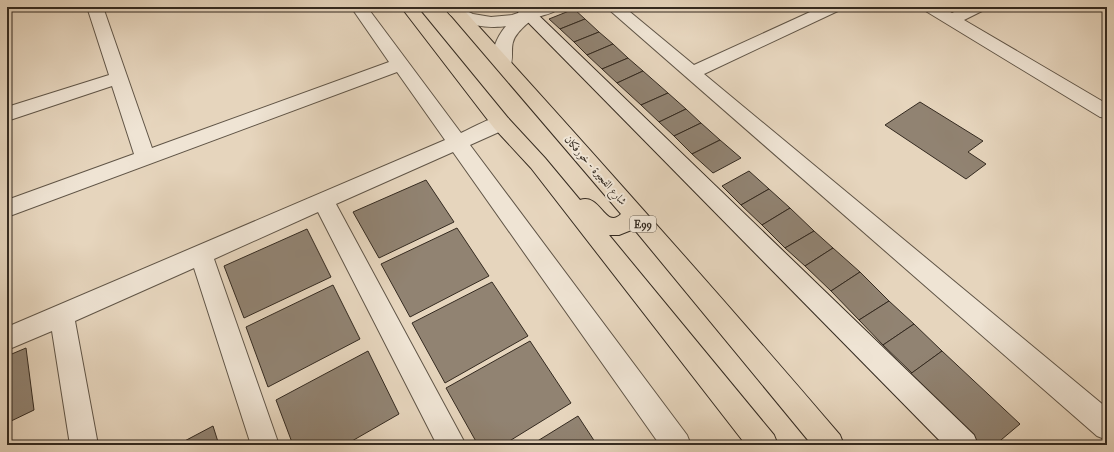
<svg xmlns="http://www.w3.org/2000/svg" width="1114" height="452" viewBox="0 0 1114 452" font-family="'IM FELL Great Primer',Amiri,serif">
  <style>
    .building { fill: #918372; stroke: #342a20 }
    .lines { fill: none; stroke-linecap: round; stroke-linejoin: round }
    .street-casing { stroke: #605547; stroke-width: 2 }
    .secondary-casing { stroke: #342a20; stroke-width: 2 }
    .highway-casing { stroke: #342a20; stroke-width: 2 }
    .street { fill: #efe4d4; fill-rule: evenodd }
    .secondary { fill: #efe4d4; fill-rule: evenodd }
    .highway { fill: #e6d5bd; fill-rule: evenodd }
    .labels { text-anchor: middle; stroke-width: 4; stroke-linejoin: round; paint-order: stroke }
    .shield { fill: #efe4d4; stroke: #6c6256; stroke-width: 1 }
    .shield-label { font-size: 10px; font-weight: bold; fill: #342a20 }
    .street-label { font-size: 11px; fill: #342a20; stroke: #efe4d4 }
  </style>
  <rect width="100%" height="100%" fill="#e6d5bd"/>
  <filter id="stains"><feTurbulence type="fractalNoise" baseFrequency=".005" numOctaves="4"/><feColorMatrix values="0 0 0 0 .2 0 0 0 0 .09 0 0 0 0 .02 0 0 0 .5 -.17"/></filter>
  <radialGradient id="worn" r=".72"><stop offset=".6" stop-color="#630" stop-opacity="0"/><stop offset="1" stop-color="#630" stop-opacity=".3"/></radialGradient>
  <!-- building -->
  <g class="building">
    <path d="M574,9L585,19L560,29L549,19Z"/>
    <path d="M585,19L599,32L574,42L560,29Z"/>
    <path d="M599,32L613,44L587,55L574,42Z"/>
    <path d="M613,44L628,58L602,69L587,55Z"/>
    <path d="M628,58L643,71L617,83L602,69Z"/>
    <path d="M643,71L668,93L641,105L617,83Z"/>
    <path d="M668,93L686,109L659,122L641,105Z"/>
    <path d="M920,102L983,141L968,152L986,164L966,179L885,125Z"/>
    <path d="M686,109L701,123L674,136L659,122Z"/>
    <path d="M701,123L720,140L692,154L674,136Z"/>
    <path d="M720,140L741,158L713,173L692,154Z"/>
    <path d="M749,171L769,189L741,205L722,186Z"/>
    <path d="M426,180L454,222L379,258L353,212Z"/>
    <path d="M769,189L790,208L762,225L741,205Z"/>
    <path d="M790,208L814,231L785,248L762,225Z"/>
    <path d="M457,228L489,276L410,317L381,264Z"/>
    <path d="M307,229L331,277L244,318L224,266Z"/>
    <path d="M814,231L833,248L805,266L785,248Z"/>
    <path d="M833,248L860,272L831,291L805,266Z"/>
    <path d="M860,272L889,301L859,320L831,291Z"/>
    <path d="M492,282L528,336L445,383L412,323Z"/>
    <path d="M333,285L360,339L268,387L246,327Z"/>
    <path d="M889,301L914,324L883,345L859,320Z"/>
    <path d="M914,324L942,351L912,373L883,345Z"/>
    <path d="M530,341L571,403L503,445H478L446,388Z"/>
    <path d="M26,348L34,410L7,423V356Z"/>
    <path d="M368,351L399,414L345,445H293L276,400Z"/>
    <path d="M942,351L1020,424L995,445H966L902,380Z"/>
    <path d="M578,416L597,445H531Z"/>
    <path d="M213,426L219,445H177Z"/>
  </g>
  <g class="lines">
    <!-- street casing -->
    <g class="street-casing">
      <g id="street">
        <path d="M87,7H103L152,148L389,62L351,7H367L461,133C475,127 493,114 508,118L511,123L508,128L470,145L687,435L691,445H660L453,152L336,204L466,445H437L318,212L214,259L279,445H251L194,268L75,321L98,445H70L52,331L7,350V327L445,140L397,72L7,217V200L134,154L112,86L7,121V107L109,75Z"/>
        <path d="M458,7L473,14L491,17L512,15L536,7H559C554,15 542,14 534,19C528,22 522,28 518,33C507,45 516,58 509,68L503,70L497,68C488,54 497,37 506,26C490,29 457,25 447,11L449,8Z"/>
        <path d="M606,7H624L694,65L821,7H842L840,10L704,74L1107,408V440L1097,436Z"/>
        <path d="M922,7H942L952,13L965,7H986L984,10L964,20L1107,104V118L1100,117L924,10Z"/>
      </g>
    </g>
    <!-- secondary casing -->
    <g class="secondary-casing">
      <path id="secondary" d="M513,7H530L974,435L978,445H944Z"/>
    </g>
    <!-- highway casing -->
    <g class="highway-casing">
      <path id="highway" d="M401,7H417L508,118L545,158L580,200C601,193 605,230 621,214L444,7H461C589,148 716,290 840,435L844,445H812L634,229L619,235H609L774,435L778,445H746L531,168L494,128Z"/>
    </g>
    <!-- street -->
    <use href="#street" class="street"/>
    <!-- secondary -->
    <use href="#secondary" class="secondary"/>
    <!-- highway -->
    <use href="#highway" class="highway"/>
  </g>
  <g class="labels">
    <!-- shield labels -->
    <rect class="shield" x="630" y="216" width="26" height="16" rx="3"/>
    <g class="shield-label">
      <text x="643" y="228">E99</text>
    </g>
    <!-- street labels -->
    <g class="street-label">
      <text transform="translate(596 170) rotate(49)" y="4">شارع الفجيرة - خورفكان</text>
    </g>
  </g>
  <!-- margin -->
  <rect width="1114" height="452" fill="none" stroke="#e6d5bd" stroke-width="24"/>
  <rect x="8" y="8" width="1098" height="436" fill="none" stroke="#342a20" stroke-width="2"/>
  <rect x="12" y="12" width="1090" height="428" fill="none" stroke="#342a20"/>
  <rect width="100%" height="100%" filter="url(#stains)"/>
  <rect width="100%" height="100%" fill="url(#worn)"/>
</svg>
